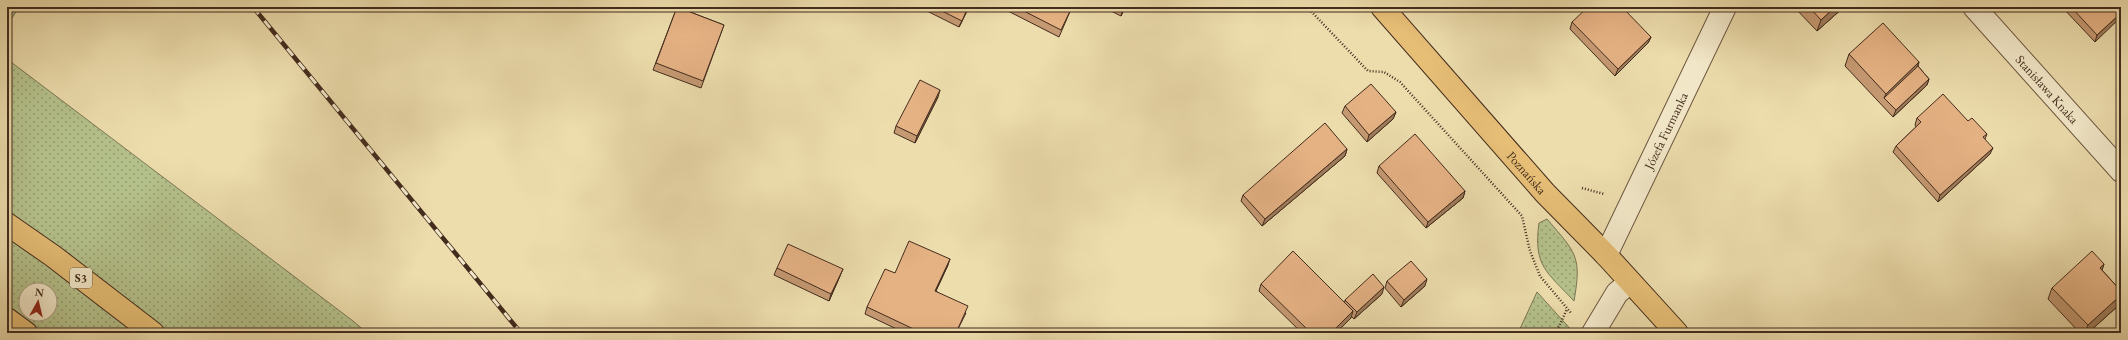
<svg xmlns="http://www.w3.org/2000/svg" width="2128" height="340" viewBox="0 0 2128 340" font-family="'EB Garamond',serif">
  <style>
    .grass { fill: url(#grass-dots); stroke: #7c7754; fill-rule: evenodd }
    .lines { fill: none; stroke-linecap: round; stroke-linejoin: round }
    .minor-casing { stroke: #6e5841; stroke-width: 24 }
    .major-casing { stroke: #432c1d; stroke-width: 24 }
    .highway-casing { stroke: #432c1d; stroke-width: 24 }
    .path { stroke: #432c1d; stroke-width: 2.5; stroke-dasharray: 1 2; stroke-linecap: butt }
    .minor { stroke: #f3e9ca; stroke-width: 22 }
    .major { stroke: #e6be76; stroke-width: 22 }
    .highway { stroke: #e6be76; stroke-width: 22 }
    .rail-casing { stroke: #432c1d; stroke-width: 4.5 }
    .rail { stroke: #f3e9ca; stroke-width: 3; stroke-dasharray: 9; stroke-linecap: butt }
    .wall { fill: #c59972; stroke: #432c1d }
    .shaded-wall { fill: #a07d5c; stroke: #432c1d }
    .building { fill: #e5b284; stroke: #432c1d }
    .labels { text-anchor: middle; stroke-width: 3; stroke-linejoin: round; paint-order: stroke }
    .shield { fill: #f3e9ca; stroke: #786551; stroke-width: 1 }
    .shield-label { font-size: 12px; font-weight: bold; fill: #432c1d }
    .street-label { font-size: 13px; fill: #432c1d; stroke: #f3e9ca }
  </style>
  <defs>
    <pattern id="grass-dots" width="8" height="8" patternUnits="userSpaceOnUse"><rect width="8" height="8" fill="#b5c28c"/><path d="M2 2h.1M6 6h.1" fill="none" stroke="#959e72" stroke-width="1.8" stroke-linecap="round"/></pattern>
  </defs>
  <rect width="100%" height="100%" fill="#edddad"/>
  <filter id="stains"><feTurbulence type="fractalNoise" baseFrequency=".005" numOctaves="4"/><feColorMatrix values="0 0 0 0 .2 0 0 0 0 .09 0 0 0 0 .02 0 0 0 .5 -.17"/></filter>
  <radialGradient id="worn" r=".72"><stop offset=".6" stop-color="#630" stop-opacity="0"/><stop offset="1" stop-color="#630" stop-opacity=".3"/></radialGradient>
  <!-- grass -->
  <g class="grass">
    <path d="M7,7H19L7,26Z"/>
    <path d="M7,59L353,321L367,333H7ZM26,290H50V314H26Z"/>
    <path d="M1547,219C1576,253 1582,256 1574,301C1547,272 1533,266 1539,223Z"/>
    <path d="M1537,292L1574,333H1518Z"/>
  </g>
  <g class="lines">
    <!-- minor casing -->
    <g class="minor-casing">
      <g id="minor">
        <path id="s1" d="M1974,7L2121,171"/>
        <path id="s2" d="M1606,255L1725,7"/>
        <path d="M1593,333L1617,293L1630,282"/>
      </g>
    </g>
    <!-- major casing -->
    <g class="major-casing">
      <g id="major">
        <path id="s3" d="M1382,7L1545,193L1606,255L1677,333"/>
      </g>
    </g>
    <!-- highway casing -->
    <g class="highway-casing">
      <g id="highway">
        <path d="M7,224L53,256L153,333"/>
        <path d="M7,319L26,333"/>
      </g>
    </g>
    <!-- path -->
    <g class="path">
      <path d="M1307,7L1368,71L1384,72L1400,82L1522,216L1530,251L1540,276L1571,313"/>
      <path d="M1582,188L1604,194"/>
      <path d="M1556,333L1567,309"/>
    </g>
    <!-- minor -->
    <use href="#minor" class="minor"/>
    <!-- major -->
    <use href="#major" class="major"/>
    <!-- highway -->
    <use href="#highway" class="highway"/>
    <!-- rail casing -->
    <g class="rail-casing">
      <path id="rail" d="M253,7L521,333"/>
    </g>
    <!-- rail -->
    <use href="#rail" class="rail"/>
  </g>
  <!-- wall -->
  <g class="wall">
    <path d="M677,7L724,25L701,88L653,70Z"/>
    <path d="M919,7H969L959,27Z"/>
    <path d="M1007,7H1072L1059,37L1006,10Z"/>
    <path d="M1103,7H1125L1121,16Z"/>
    <path d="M1794,7H1844L1817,31Z"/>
    <path d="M2062,7H2121L2095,42Z"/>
    <path d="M1572,22L1651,37L1648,43L1615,76L1570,29Z"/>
    <path d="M1849,54L1919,62L1918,66L1929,79L1927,85L1893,117L1845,66Z"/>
    <path d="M2121,64V76L2118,73Z"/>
    <path d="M938,97L915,143L894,133L896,126Z"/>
    <path d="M1345,106L1396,112L1393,119L1367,142L1342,113Z"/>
    <path d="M1917,118L1968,121L1987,134L1985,139L1990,154L1938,202L1893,152L1896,146L1916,127L1915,125Z"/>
    <path d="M1347,149L1345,156L1262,226L1241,201L1243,195Z"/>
    <path d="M1379,166L1465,191L1463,198L1426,228L1377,173Z"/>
    <path d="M2104,264L2102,270L2121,291V300L2119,305L2088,333H2080L2048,299L2052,288Z"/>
    <path d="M948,265L936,291L966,313L956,333H905L865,314L867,307L895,273Z"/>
    <path d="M777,268L840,276L829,301L774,275Z"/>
    <path d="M1387,281L1425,286L1401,307L1385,288Z"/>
    <path d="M1261,284L1345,302V300L1382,294L1354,319L1351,316V318L1336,333H1302L1259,291Z"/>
  </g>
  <!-- shaded-wall -->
  <g class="shaded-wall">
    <path d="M968,7H969L959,27L962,21Z"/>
    <path d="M1124,7H1125L1121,16L1123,9Z"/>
    <path d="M1835,7H1844L1817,31L1821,20Z"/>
    <path d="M2121,13V17L2095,42L2097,35Z"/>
    <path d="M1651,37L1648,43L1615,76L1618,69Z"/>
    <path d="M1919,62L1915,73L1884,98L1886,94Z"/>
    <path d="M1929,79L1927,85L1893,117L1896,110Z"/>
    <path d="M940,90L938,97L915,143L917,136Z"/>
    <path d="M1396,112L1393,119L1367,142L1369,135Z"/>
    <path d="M1993,148L1990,154L1938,202L1940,195Z"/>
    <path d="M1347,149L1345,156L1262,226L1265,219Z"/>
    <path d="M1465,191L1463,198L1426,228L1428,222Z"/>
    <path d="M950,259L948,265L933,297L935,291Z"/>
    <path d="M2104,264L2100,276V268Z"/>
    <path d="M843,269L840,276L829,301L831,294Z"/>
    <path d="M1427,279L1425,286L1401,307L1404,300Z"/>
    <path d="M1384,287L1382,294L1354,319L1357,312Z"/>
    <path d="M2121,295V300L2119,305L2088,333H2085L2088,325Z"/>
    <path d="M1353,311L1351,318L1336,333H1331Z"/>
  </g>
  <!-- building -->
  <g class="building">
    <path d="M677,7L724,25L703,81L656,63Z"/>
    <path d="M934,7H968L962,21Z"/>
    <path d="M1016,7H1072L1061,30Z"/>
    <path d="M1119,7H1124L1123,9Z"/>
    <path d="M1588,7H1622L1651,37L1618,69L1572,22Z"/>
    <path d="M1809,7H1835L1821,20Z"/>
    <path d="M2071,7H2121V13L2097,35Z"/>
    <path d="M1883,23L1919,62L1886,94L1849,54Z"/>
    <path d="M1918,66L1929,79L1896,110L1884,98Z"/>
    <path d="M920,80L940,90L917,136L896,126Z"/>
    <path d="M1371,84L1396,112L1369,135L1345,106Z"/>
    <path d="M1943,94L1968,121L1972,118L1987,134L1983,137L1993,148L1940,195L1896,146L1921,122L1917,118Z"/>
    <path d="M1325,123L1347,149L1265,219L1243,195Z"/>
    <path d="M1415,134L1465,191L1428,222L1379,166Z"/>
    <path d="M909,241L950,259L935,291L968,306L956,333H922L867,307L885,269L895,273Z"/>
    <path d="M788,244L843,269L831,294L777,268Z"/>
    <path d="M1293,251L1353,311L1331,333H1311L1261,284Z"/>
    <path d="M2092,251L2104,264L2100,268L2121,291V295L2088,325L2052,288Z"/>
    <path d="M1411,261L1427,279L1404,300L1387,281Z"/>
    <path d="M1373,274L1384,287L1357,312L1345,300Z"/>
  </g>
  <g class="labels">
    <!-- shield labels -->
    <rect class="shield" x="70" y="268" width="22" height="20" rx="3"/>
    <g class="shield-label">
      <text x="81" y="282">S3</text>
    </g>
    <!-- street labels -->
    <g class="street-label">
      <text dy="5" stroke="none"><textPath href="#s1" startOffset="110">Stanisława Knaka</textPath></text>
      <text dy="5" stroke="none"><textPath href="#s2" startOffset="138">Józefa Furmanka</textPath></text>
      <text dy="5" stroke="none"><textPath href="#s3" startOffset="220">Poznańska</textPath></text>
    </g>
  </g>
  <!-- margin -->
  <rect width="2128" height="340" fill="none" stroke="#edddad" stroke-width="24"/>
  <rect x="8" y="8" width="2112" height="324" fill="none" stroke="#432c1d" stroke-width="2"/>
  <rect x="12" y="12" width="2104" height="316" fill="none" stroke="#432c1d"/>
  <!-- north arrow -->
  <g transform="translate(38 302) rotate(8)"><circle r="19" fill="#f3e9ca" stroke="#ad9d85"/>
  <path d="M0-3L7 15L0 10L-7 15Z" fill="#8f2418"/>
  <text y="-6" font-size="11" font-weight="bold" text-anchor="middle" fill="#432c1d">N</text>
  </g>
  <rect width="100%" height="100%" filter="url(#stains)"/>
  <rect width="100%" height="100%" fill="url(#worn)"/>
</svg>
